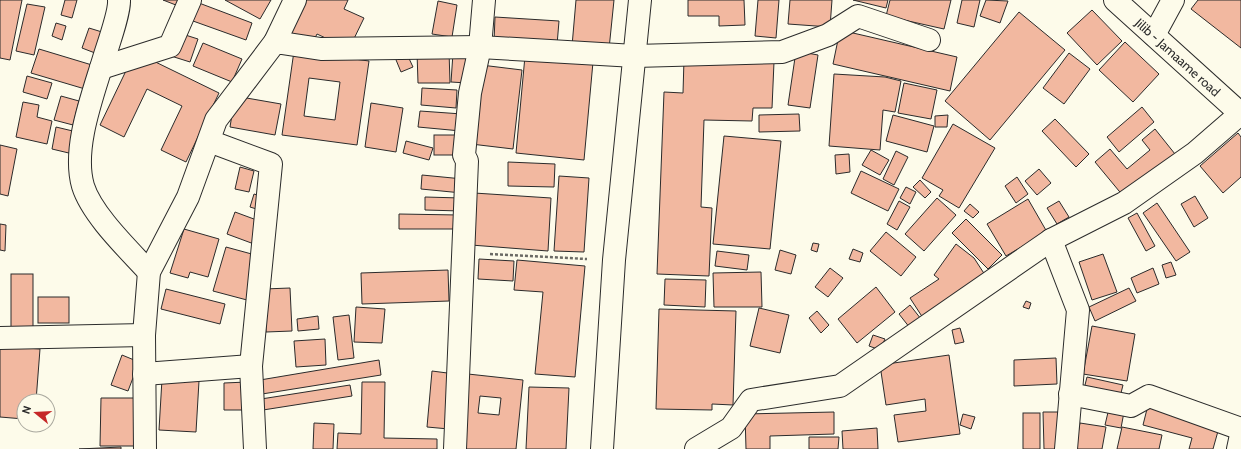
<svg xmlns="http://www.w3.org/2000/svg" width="1241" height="449" viewBox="0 0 1241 449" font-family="Cabin,sans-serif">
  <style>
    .building { fill: #f2b8a0; stroke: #2b2b2b; fill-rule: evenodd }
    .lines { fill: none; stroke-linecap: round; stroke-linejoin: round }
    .street-casing { stroke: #2b2b2b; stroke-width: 24 }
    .primary-casing { stroke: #2b2b2b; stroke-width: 24 }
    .path { stroke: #6a6964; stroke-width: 2.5; stroke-dasharray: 3 2; stroke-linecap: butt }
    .street { stroke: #fdfbea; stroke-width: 22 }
    .primary { stroke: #fdfbea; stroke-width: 22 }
    .labels { text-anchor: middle; stroke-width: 3; stroke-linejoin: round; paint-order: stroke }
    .street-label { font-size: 13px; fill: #2b2b2b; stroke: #fdfbea }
  </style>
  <rect width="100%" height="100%" fill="#fdfbea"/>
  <!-- building -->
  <g class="building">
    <path d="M0,0H22L10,60L0,58Z"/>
    <path d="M65,0H77L72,18L61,15Z"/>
    <path d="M163,0H184L181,7Z"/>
    <path d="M225,0H271L260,19Z"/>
    <path d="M302,0H348L344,9L364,18L349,49L317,34L312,44L287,32Z"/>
    <path d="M576,0H614L609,49L572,46Z"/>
    <path d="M688,0H744L745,25L719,26V16H688Z"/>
    <path d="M758,0H779L776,38L755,36Z"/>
    <path d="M790,0H832L830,27L788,24Z"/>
    <path d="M853,0H888L886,8Z"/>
    <path d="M890,0H951L944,29L886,16Z"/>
    <path d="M962,0H980L974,27L957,23Z"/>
    <path d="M986,0L1008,1L1000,23L980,16Z"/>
    <path d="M1198,0H1241V48L1191,9Z"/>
    <path d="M438,1L457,5L452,37L432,34Z"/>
    <path d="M199,3L252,23L246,40L193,21Z"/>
    <path d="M27,4L45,7L34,55L16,51Z"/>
    <path d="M1092,10L1122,41L1097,65L1067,33Z"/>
    <path d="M1019,12L1065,50L990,140L945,101Z"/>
    <path d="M495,17L559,21L557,45L494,42Z"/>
    <path d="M56,23L66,26L62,40L52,36Z"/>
    <path d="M89,28L102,32L95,53L82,48Z"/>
    <path d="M840,30L957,57L950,91L833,64Z"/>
    <path d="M179,33L198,39L190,62L171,56Z"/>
    <path d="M1125,42L1159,74L1133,102L1099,70Z"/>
    <path d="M203,43L242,59L232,82L193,66Z"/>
    <path d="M39,49L92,65L85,89L31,73Z"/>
    <path d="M405,50L413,67L401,72L394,55Z"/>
    <path d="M294,51L369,61L357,145L282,135ZM309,78L340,82L335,120L304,116Z"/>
    <path d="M449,51L450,83H418L417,52Z"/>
    <path d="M796,51L818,55L810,108L788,105Z"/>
    <path d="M135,52L219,93L186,162L161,150L182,106L147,89L124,137L100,125Z"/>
    <path d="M453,53H468L467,83L451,82Z"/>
    <path d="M1069,53L1090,69L1064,104L1043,88Z"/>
    <path d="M525,56L593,62L584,160L516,153Z"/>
    <path d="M684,59L774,62L772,108H753L752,121L704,120L701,207L712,208L709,276L657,274L664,92L683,93Z"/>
    <path d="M481,65L522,70L513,149L471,144Z"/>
    <path d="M834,74L885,77L901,81L895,112L883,110L880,150L829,146Z"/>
    <path d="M27,76L52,83L47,99L23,92Z"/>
    <path d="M904,83L937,90L931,119L898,113Z"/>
    <path d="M422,88L457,90L456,108L421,105Z"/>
    <path d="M61,96L79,101L73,125L54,120Z"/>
    <path d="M235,96L281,104L275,135L230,127Z"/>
    <path d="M23,102L39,105L37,117L52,121L47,144L16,137Z"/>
    <path d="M371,103L403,108L396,152L365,147Z"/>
    <path d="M1142,107L1154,122L1119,152L1107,137Z"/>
    <path d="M420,111L462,114L461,131L418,127Z"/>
    <path d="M799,114L800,131L759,132V115Z"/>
    <path d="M893,115L934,126L927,152L886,141Z"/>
    <path d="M948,115L947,127H935V116Z"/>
    <path d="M1055,119L1089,154L1076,167L1042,131Z"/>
    <path d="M953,124L995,148L959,208L939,196L943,190L922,178Z"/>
    <path d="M56,127L77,132L73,154L52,149Z"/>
    <path d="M1155,129L1175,154L1124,197L1095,162L1110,149L1127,169L1150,150L1142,140Z"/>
    <path d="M1238,133L1241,137V177L1223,193L1200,166Z"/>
    <rect x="434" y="135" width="22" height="20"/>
    <path d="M724,136L781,141L770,249L713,244Z"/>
    <path d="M406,141L433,148L429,160L403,153Z"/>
    <path d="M0,145L17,149L8,196L0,194Z"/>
    <path d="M871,150L889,160L880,175L862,165Z"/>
    <path d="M896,151L908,157L894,185L883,179Z"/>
    <path d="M849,154L850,172L836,174L835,155Z"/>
    <path d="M508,162L555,164L554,187L508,186Z"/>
    <path d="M240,167L254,171L249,192L235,189Z"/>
    <path d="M1039,169L1051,183L1037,195L1025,181Z"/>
    <path d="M861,171L899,189L888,211L851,193Z"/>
    <path d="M422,175L463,179L462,193L421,189Z"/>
    <path d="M559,176L589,178L584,252L554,251Z"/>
    <path d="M1017,177L1028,194L1016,203L1005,186Z"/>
    <path d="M920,180L931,192L925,198L913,187Z"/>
    <path d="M906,187L916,192L910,204L900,198Z"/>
    <path d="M474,193L551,198L548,251L471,245Z"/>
    <path d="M254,194L267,198L263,211L250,207Z"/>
    <path d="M1195,196L1208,218L1194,227L1181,204Z"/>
    <path d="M425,197L461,198V211L425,210Z"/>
    <path d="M937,198L956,215L924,251L905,234Z"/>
    <path d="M1028,199L1047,232L1006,256L987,224Z"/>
    <path d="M899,201L910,207L897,230L887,224Z"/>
    <path d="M1059,201L1069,217L1057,224L1047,208Z"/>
    <path d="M1157,203L1190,252L1176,261L1143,213Z"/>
    <path d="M970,204L979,212L973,218L964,211Z"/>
    <path d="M235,212L262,222L254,244L227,234Z"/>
    <path d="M1137,213L1155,246L1146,251L1128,218Z"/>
    <path d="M399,214L458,215V229H399Z"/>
    <path d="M966,219L1002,255L988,269L952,233Z"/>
    <path d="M0,224L6,225L5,251L0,250Z"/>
    <path d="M184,229L219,239L208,277L190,272L188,278L170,273Z"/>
    <path d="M886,232L916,257L901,276L870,251Z"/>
    <path d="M813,243L819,244L817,252L811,250Z"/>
    <path d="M956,244L974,258L987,278L923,318L910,298L939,279L934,275Z"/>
    <path d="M226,247L259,256L247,300L213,291Z"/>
    <path d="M853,249L863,253L860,262L849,259Z"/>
    <path d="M780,250L796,255L791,274L775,270Z"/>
    <path d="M717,251L749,255L747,270L715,266Z"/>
    <path d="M1103,254L1117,292L1092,300L1079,262Z"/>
    <path d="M479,259L514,261L513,281L478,279Z"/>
    <path d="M517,260L585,266L575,377L535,374L543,292L514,290Z"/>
    <path d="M1171,262L1176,275L1166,278L1162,265Z"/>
    <path d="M830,268L843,278L828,297L815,287Z"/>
    <path d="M1153,268L1159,284L1137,293L1131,278Z"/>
    <path d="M448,270L449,301L362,304L361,273Z"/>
    <path d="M761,272L762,307H714L713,273Z"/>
    <rect x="11" y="274" width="22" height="54"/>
    <path d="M665,279L706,280L705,307L664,305Z"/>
    <path d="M876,287L895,312L857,343L838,319Z"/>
    <path d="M290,288L292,331L266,332L264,289Z"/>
    <path d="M1129,288L1136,301L1095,321L1089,307Z"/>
    <path d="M166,289L225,304L220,324L161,309Z"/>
    <rect x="38" y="297" width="31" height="26"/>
    <path d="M1026,301L1031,303L1029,309L1023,307Z"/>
    <path d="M910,305L921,319L910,328L899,314Z"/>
    <path d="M356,307L385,309L382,343L354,342Z"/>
    <path d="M759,308L789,315L780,353L750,346Z"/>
    <path d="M659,309L736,311L733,405L712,404V410L656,409Z"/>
    <path d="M817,311L829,325L821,333L809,318Z"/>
    <path d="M349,315L354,358L338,360L333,317Z"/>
    <path d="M318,316L319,329L298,331L297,319Z"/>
    <path d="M1092,326L1135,334L1127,381L1083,374Z"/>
    <path d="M960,328L964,342L955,344L952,330Z"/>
    <path d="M873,335L885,339L880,350L869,346Z"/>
    <path d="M325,339L326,365L296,367L294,341Z"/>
    <path d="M0,346L40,349L36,401H24V419L0,417Z"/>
    <path d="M122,355L139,362L128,391L111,385Z"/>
    <path d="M949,355L960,434L898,442L894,415L926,411L925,399L886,405L880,365Z"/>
    <path d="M1056,358L1057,384L1014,386V360Z"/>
    <path d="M379,360L381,375L262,394L260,380Z"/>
    <path d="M432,371L455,374L449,429L427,427Z"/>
    <path d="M468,374L523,380L516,449H460ZM480,396L501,398L499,415L478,413Z"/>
    <path d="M1087,377L1123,385L1120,397L1084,389Z"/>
    <path d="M162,379L199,381L196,432L159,430Z"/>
    <path d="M247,382V410H224V383Z"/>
    <path d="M362,382H385L384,438L437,439V449H337L338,433L361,434Z"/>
    <path d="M350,385L352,396L263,410L261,399Z"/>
    <path d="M529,387L569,388L566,449H526Z"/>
    <path d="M101,398H142L141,446H100Z"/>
    <path d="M1148,405L1220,424L1213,449H1189L1192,438L1143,425Z"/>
    <path d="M1109,408L1124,412L1121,428L1105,425Z"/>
    <path d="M834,412V434L770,436V449H746L745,414Z"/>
    <path d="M1043,412H1058V449H1044Z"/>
    <rect x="1023" y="413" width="17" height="36"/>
    <path d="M963,414L975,417L971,429L960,425Z"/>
    <path d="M314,423L334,424L333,449H313Z"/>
    <path d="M1080,423L1106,427L1102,449H1075Z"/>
    <path d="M1122,427L1162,435L1159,449H1117Z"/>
    <path d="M877,428L878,449H843L842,431Z"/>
    <path d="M809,437H839L838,449H809Z"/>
    <path d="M121,447V449H79Z"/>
  </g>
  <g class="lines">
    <!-- street casing -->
    <g class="street-casing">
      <g id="street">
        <path d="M119,0C120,12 108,45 104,58C93,95 72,148 83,186C92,215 129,250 149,272"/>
        <path d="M1154,35L1173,0"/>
        <path d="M275,42L295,0"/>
        <path d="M101,68L170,46L190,0"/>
        <path d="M209,141L271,164L251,366L255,449"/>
        <path d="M1051,240L1078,310L1066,449"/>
        <path d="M0,338L144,335"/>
        <path d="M144,374L251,366"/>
        <path d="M1070,394L1131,406L1149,396L1241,429"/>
        <path d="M145,449L144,335L149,272L188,197L216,120L275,42L321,49L480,47L635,56L782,52L828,35L858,16L929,40"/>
        <path d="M455,449L467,161L464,155L470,93L480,47L484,0"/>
        <path d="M602,449L614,260L640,0"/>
        <path d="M696,449L731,428L751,400L840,386L1051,240L1124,203L1195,153L1240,114"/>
        <path d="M1238,449L1241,435"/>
      </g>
    </g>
    <!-- primary casing -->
    <g class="primary-casing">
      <path id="primary" d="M1115,0L1241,114"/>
    </g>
    <!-- path -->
    <path class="path" d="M490,254L587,259"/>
    <!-- street -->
    <use href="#street" class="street"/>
    <!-- primary -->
    <use href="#primary" class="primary"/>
  </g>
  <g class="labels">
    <!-- street labels -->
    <g class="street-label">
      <text transform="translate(1178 57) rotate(42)" y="5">Jilib - Jamaame road</text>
    </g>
  </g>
  <!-- north arrow -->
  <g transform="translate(36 413) rotate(288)"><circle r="19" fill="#fdfbea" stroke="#a9a89e"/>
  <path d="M0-3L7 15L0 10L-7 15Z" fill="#c62828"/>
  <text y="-6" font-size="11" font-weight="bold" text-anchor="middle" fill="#2b2b2b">N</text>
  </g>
</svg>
